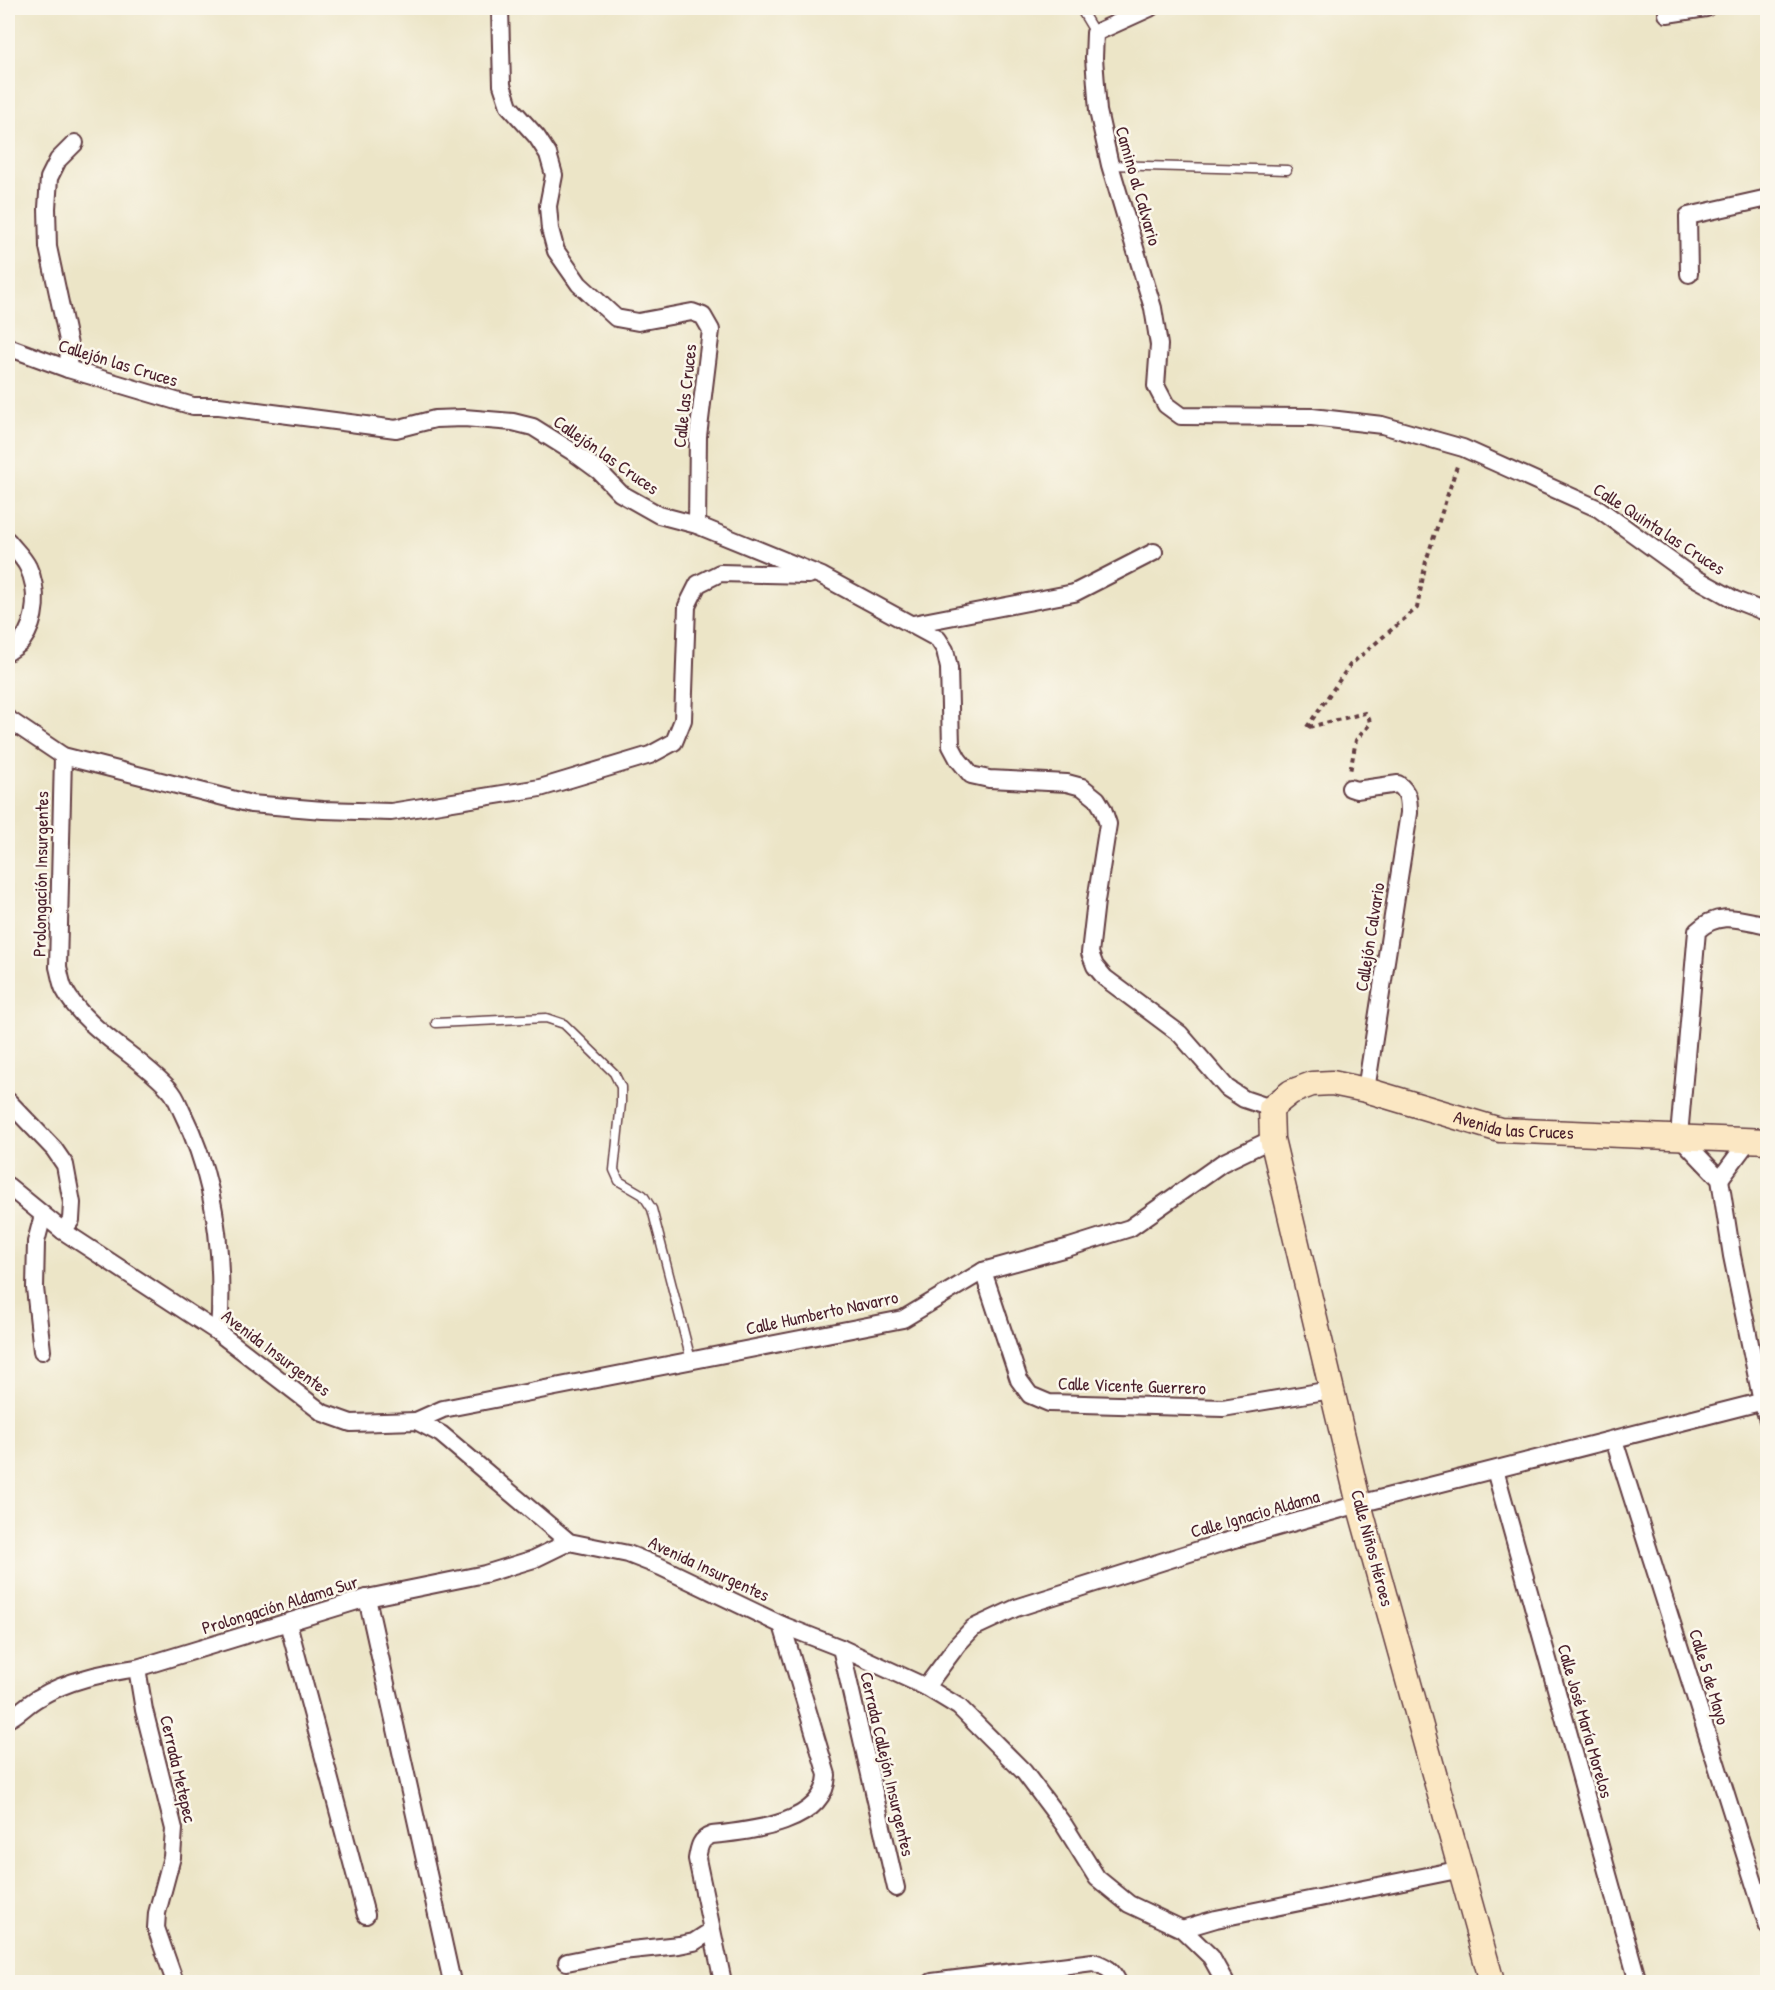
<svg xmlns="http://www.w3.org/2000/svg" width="1775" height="1990" viewBox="0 0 1775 1990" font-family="'Patrick Hand',sans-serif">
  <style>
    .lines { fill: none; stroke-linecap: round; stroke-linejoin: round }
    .lane-casing { stroke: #623d42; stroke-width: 11 }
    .street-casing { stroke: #623d42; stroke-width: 20 }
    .secondary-casing { stroke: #623d42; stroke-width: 27 }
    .path { stroke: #623d42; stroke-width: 4; stroke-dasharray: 4.5 4.5; stroke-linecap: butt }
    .lane { stroke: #fff; stroke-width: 8 }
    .street { stroke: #fff; stroke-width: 16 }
    .secondary { stroke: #fbe7c3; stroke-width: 24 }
    .labels { text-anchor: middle; stroke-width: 5; stroke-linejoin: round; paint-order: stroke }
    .street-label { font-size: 18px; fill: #4a1f2b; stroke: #fbf7ec }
  </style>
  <rect width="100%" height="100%" fill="#fbf7ec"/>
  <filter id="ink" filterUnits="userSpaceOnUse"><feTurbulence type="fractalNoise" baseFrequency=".0167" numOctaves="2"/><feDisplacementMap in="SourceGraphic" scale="12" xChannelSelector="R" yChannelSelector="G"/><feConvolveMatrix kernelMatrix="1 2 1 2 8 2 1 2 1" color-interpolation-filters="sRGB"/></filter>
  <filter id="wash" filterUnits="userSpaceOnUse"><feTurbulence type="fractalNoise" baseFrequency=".008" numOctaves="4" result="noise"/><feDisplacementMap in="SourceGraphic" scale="24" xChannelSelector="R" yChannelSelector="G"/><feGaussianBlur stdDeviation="1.35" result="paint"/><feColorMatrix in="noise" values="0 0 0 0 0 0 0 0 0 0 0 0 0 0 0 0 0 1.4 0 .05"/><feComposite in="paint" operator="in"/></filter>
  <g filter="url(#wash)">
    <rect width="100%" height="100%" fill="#ece5c7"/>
  </g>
  <g filter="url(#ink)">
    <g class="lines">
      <!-- lane casing -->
      <g class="lane-casing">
        <g id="lane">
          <path d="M1080,8L1095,33"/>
          <path d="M1110,165L1287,170"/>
          <path d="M436,1023L546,1018L564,1024L614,1073L621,1087V1103L614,1170L619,1181L643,1195L652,1209L691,1360"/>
        </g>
      </g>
      <!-- street casing -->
      <g class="street-casing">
        <g id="street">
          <path d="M500,8L502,85L509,106L537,137L548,154L554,175L548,206L550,229L556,251L579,284L616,318L638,322L692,312L703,316L711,330L698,436L697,525"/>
          <path d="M1150,8L1095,33L1094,58L1098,111L1110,165L1153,308L1159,345L1156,386L1166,405L1181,416L1312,417L1382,425L1463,448L1599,509L1690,575L1735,600L1768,613"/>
          <path d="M1667,14L1706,8"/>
          <path d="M1689,274L1688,216L1768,198"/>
          <path d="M8,347L68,369L193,406H219L396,429L435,419L464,418L513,422L533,427L573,452L599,471L620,493L659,515L697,525L822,576L938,639L945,650L949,668L951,746L958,759L971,775L989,779L1067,783L1082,787L1097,799L1103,809L1108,824L1096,901L1090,953L1095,966L1105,978L1180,1034L1227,1088L1244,1099L1271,1108"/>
          <path d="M68,369L69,345L48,247L47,208L49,178L58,160L75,143"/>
          <path d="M8,541C14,549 24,558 28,567C39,590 37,621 22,641C19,645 12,649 8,652"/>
          <path d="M913,624L1074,593L1154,552"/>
          <path d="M8,719L63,756L251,804L323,810L391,812L540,788L650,755L674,742L683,720L687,606L698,584L720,573L809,575"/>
          <path d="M63,756L58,967C60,974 61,983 64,989C86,1031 139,1055 170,1090C176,1096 179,1106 183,1114C216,1180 224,1259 219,1333"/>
          <path d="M1350,788L1356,790L1398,784C1409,792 1409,801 1409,813L1366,1090"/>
          <path d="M1768,925C1741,920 1719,910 1697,931L1679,1136L1720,1179L1732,1256L1762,1402L1768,1420"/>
          <path d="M8,1101L54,1149L65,1165L72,1203L71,1220L63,1231"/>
          <path d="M1720,1179L1749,1140"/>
          <path d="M8,1186L63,1231L219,1333L323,1413L351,1423L416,1421L441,1434L569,1542L628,1554L661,1567L782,1625L841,1648L926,1687L959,1707L1024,1772L1064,1825L1097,1878L1129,1904L1182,1929L1211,1957L1225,1982"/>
          <path d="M983,1271L1019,1380L1030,1395L1049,1403L1223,1408L1331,1390"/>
          <path d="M42,1351L35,1288L36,1242L43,1215"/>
          <path d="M416,1421L443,1409L903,1319L983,1271L1070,1247L1130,1228L1222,1163L1272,1139"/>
          <path d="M1614,1440L1768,1927"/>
          <path d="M1495,1470L1638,1982"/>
          <path d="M367,1598L452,1982"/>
          <path d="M288,1623L366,1915"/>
          <path d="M841,1648L896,1888"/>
          <path d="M137,1668L144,1710L174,1829L172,1857L157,1913L156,1928L175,1982"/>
          <path d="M926,1687L958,1644L973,1628L1016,1608L1224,1542L1359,1504L1768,1400"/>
          <path d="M8,1719C19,1714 27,1704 38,1698C68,1680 103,1673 137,1668L367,1598L485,1574L534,1559L569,1542"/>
          <path d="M1182,1929L1216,1919L1462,1869"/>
          <path d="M567,1962L622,1951L679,1945L694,1942L711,1931"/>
          <path d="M723,1982L697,1859C699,1847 700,1839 712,1835C750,1831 825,1824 827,1775L782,1625"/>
          <path d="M932,1982L1093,1962C1106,1966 1112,1970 1118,1982"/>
        </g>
      </g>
      <!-- secondary casing -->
      <g class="secondary-casing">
        <g id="secondary">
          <path id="s1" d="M1492,1982L1359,1504L1272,1139L1271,1108L1291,1092L1312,1084L1332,1083L1366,1090L1500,1130L1768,1141"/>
        </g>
      </g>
      <!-- path -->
      <g class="path">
        <path d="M1307,727L1350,665L1417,608L1426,561L1458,463"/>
        <path d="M1309,727L1365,713L1369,718L1370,724L1356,740L1350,772"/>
      </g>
      <!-- lane -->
      <use href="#lane" class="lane"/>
      <!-- street -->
      <use href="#street" class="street"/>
      <!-- secondary -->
      <use href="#secondary" class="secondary"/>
    </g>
  </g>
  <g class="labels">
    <!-- street labels -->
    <g class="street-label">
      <text transform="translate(1138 186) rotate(74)" y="6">Camino al Calvario</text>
      <text transform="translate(118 363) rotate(17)" y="6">Callejón las Cruces</text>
      <text transform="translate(685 396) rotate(-84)" y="6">Calle las Cruces</text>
      <text transform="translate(606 455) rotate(35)" y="6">Callejón las Cruces</text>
      <text transform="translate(1659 529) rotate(33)" y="6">Calle Quinta las Cruces</text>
      <text transform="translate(41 874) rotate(-89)" y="6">Prolongación Insurgentes</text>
      <text transform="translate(1370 937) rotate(-81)" y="6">Callejón Calvario</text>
      <text dy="6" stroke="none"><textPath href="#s1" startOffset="1158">Avenida las Cruces</textPath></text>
      <text transform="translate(822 1313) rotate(-12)" y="6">Calle Humberto Navarro</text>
      <text transform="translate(276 1353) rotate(37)" y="6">Avenida Insurgentes</text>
      <text transform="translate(1132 1386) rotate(2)" y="6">Calle Vicente Guerrero</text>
      <text transform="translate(1255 1514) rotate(-16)" y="6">Calle Ignacio Aldama</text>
      <text transform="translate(1372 1548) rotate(75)" y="6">Calle Niños Héroes</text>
      <text transform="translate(709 1569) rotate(25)" y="6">Avenida Insurgentes</text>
      <text transform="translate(280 1605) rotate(-17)" y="6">Prolongación Aldama Sur</text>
      <text transform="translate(1709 1677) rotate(73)" y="6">Calle 5 de Mayo</text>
      <text transform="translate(1585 1721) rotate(74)" y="6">Calle José María Morelos</text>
      <text transform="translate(887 1764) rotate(77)" y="6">Cerrada Callejón Insurgentes</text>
      <text transform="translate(178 1769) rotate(77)" y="6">Cerrada Metepec</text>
    </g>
  </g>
  <!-- margin -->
  <rect width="1775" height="1990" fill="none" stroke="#fbf7ec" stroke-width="30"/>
</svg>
